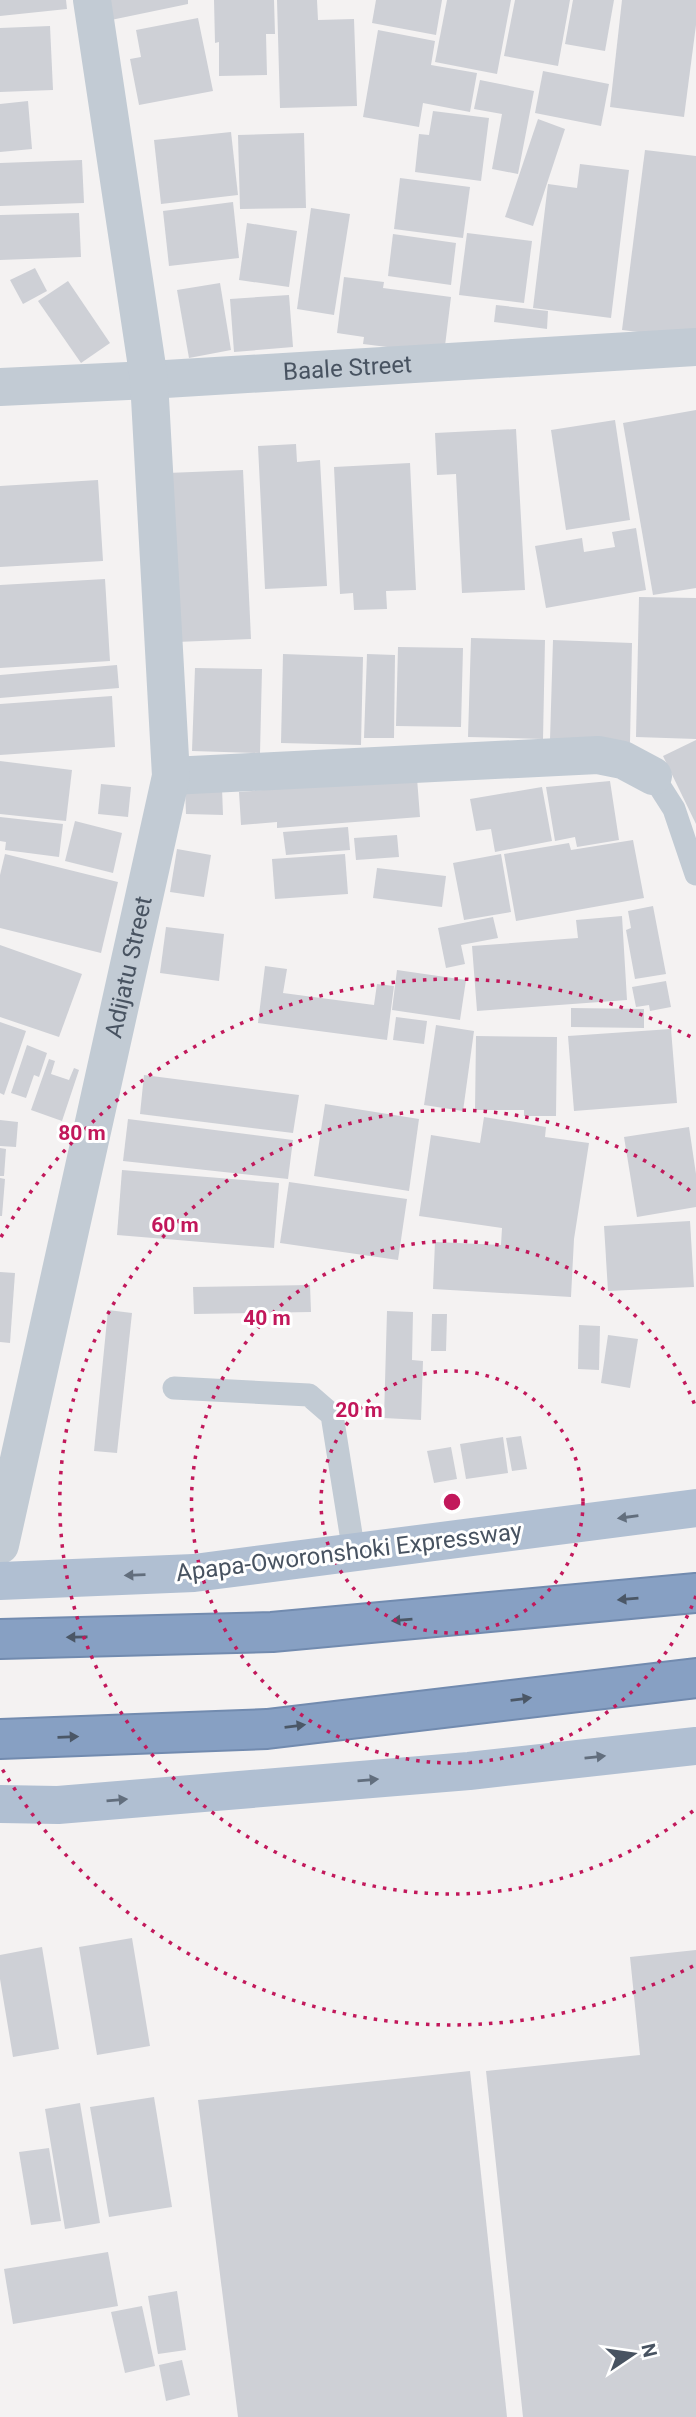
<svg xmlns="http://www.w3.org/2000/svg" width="696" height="2417" viewBox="0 0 696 2417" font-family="Roboto,sans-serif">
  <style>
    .building { fill: #ced0d6 }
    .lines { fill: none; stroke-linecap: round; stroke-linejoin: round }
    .motorway-casing { stroke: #728baf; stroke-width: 42 }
    .service { stroke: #c2cbd4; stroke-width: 23 }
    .minor { stroke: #c2cbd4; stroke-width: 38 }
    .primary { stroke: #b0bfd2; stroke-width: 38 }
    .motorway { stroke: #87a0c3; stroke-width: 38 }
    .oneway { fill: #626e7d }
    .oneway2 { fill: #4b5766 }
    .ring { fill: none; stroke: #c2185b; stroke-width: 3.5; stroke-dasharray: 3.5 7 }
    .labels { text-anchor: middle; stroke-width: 6; stroke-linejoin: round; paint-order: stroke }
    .street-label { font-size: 24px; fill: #485361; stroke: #fff }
    .centre { fill: #c2185b; stroke: #fff; stroke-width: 3.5 }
    .ring-label { font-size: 21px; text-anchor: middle; font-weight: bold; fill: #c2185b; stroke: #fff; stroke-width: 6; stroke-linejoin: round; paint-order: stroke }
  </style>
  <rect width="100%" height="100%" fill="#f4f2f2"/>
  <!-- building -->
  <g class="building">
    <path d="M0,0H66L67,9L0,16Z"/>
    <path d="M107,0H188V4L111,20Z"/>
    <path d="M214,0H274L275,34H266L267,75L219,76V42L215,43Z"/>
    <path d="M277,0H317L318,20L354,19L357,106L280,108Z"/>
    <path d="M376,0H442L436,35L372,23Z"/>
    <path d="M447,0H511L497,74L435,62Z"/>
    <path d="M515,0H570L558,66L504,56Z"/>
    <path d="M573,0H614L605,51L565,44Z"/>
    <path d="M622,0H696V25L684,117L610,107Z"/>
    <path d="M198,18L213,91L139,105L130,59L141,57L136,30Z"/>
    <path d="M50,26L53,90L0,92V28Z"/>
    <path d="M378,30L435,41L431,65L477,73L470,112L423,103L419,127L363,117Z"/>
    <path d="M543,71L609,84L601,126L535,113Z"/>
    <path d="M480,80L534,91L518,174L492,169L502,114L474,109Z"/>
    <path d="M28,101L32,149L0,152V104Z"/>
    <path d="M433,111L489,118L481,181L415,172L419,134L429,135Z"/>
    <path d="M538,119L565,129L533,226L505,217Z"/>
    <path d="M231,132L238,195L161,204L154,140Z"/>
    <path d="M304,133L306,208L240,209L238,135Z"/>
    <path d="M645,150L696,156V339L622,330Z"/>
    <path d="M82,160L84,203L0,206V163Z"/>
    <path d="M580,164L629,170L611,318L533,308L548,184L577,188Z"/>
    <path d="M400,178L470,187L463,238L394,229Z"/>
    <path d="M233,202L239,258L169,266L163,211Z"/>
    <path d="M311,208L350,214L334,315L297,309Z"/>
    <path d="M79,213L81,257L0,260V215Z"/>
    <path d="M247,223L297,231L289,287L239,280Z"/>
    <path d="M467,233L532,241L524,303L459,295Z"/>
    <path d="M393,234L456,243L451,285L388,276Z"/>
    <path d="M35,268L47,291L23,304L10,280Z"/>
    <path d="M344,277L384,282L383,288L451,297L444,354L363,344L364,337L337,333Z"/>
    <path d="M68,281L110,343L81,363L38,301Z"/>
    <path d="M220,283L231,350L189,358L177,290Z"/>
    <path d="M289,295L293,347L234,352L230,299Z"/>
    <path d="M496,305L548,311L547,329L494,322Z"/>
    <path d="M696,410V588L653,595L623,423Z"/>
    <path d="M615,420L630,520L566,530L551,430Z"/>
    <path d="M516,429L525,590L462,593L456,474L437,475L435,433Z"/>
    <path d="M296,444L297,462L320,460L327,586L265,589L258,446Z"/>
    <path d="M410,463L416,590L386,591L387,609L354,610L353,593L340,594L334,467Z"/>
    <path d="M243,470L251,639L176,642L167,473Z"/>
    <path d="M98,480L103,561L0,567V486Z"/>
    <path d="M636,528L646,590L546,608L535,546L582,538L584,552L615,547L612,532Z"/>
    <path d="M105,579L110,661L0,668V585Z"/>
    <path d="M639,597L696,598V739L636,737Z"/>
    <path d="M471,638L545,640L543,739L468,737Z"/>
    <path d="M553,640L632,643L630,742L550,740Z"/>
    <path d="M398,647L463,648L461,727L396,726Z"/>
    <path d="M283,654L363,657L361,745L281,743Z"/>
    <path d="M367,654L395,655L394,738H364Z"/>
    <path d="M117,665L119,688L0,698V675Z"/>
    <path d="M195,668L262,669L260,753L192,751Z"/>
    <path d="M112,696L115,747L0,755V704Z"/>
    <path d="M696,740V824L663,756Z"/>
    <path d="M0,761L72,770L66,821L0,814Z"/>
    <path d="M417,778L420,817L277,828V822L241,825L239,792Z"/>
    <path d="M610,781L619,840L577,847L575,837L555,841L546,787Z"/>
    <path d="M101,784L131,787L128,817L98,814Z"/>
    <path d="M185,787L222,788L223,815L186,814Z"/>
    <path d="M542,787L552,841L495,852L491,829L476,831L470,799Z"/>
    <path d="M0,817L63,824L59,857L5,850L6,842L0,841Z"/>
    <path d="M75,821L122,833L113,873L65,861Z"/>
    <path d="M348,827L350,850L286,855L283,832Z"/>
    <path d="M397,835L399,857L356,860L354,838Z"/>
    <path d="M633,840L644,898L516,921L504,854L569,843L571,850Z"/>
    <path d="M177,849L211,855L204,897L170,892Z"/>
    <path d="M5,854L118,882L101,953L0,928V875Z"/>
    <path d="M345,854L348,894L275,899L272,859Z"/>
    <path d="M501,854L511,912L464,920L453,863Z"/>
    <path d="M377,868L446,876L442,907L373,898Z"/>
    <path d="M653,906L666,974L635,979L626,930L631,928L628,911Z"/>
    <path d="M622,916L627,1000L477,1011L472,946L578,938L576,920Z"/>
    <path d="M493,917L498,938L461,945L465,964L446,968L438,928Z"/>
    <path d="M166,927L224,934L219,981L160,973Z"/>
    <path d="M0,945L82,974L59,1037L0,1017Z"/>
    <path d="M265,966L287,969L283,993L374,1005L377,984L394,986L387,1040L258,1023Z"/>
    <path d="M397,970L466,980L460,1020L392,1010Z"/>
    <path d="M666,981L671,1007L650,1011L649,1005L636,1007L632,987Z"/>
    <path d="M571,1008L644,1009V1028L571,1027Z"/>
    <path d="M396,1017L427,1021L424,1044L393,1040Z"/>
    <path d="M0,1022L26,1031L4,1095L0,1093Z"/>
    <path d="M436,1025L474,1031L463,1111L424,1105Z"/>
    <path d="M671,1029L677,1103L574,1111L568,1036Z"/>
    <path d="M476,1036L557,1037L556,1116H524V1110H475Z"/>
    <path d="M27,1045L47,1053L39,1077L34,1075L26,1098L11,1093Z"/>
    <path d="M49,1059L55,1061L51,1074L69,1080L74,1068L79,1070L62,1121L31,1110Z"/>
    <path d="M144,1075L299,1095L293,1133L140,1114Z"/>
    <path d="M325,1104L419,1119L409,1191L314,1176Z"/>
    <path d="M484,1117L546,1127L545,1137L589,1143L574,1239L571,1297L433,1289L435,1242L501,1245L502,1228L419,1216L431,1135L480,1143Z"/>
    <path d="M128,1119L293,1140L288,1179L123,1161Z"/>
    <path d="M0,1120L18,1122L16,1147L0,1146Z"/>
    <path d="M689,1127L696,1174V1207L637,1217L624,1137Z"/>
    <path d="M0,1148L6,1149L4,1176H0Z"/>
    <path d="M122,1170L279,1183L274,1248L117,1235Z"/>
    <path d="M0,1178L5,1179L2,1216H0Z"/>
    <path d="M289,1182L407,1199L398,1260L280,1243Z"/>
    <path d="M690,1221L694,1287L608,1291L604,1226Z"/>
    <path d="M0,1272L15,1273L10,1343L0,1342Z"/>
    <path d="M310,1285L311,1312L194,1314L193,1287Z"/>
    <path d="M108,1310L132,1313L117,1453L94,1451Z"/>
    <path d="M387,1311L413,1312L412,1360L423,1361L421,1420L384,1418Z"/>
    <path d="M432,1314H447L446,1351H431Z"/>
    <path d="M579,1325L600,1326L599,1370L578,1369Z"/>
    <path d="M608,1335L638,1339L630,1388L601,1383Z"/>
    <path d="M521,1436L527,1469L512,1471L506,1438Z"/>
    <path d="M503,1437L508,1473L466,1479L460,1444Z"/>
    <path d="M451,1447L457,1479L434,1483L427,1451Z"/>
    <path d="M132,1938L150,2046L97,2055L79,1947Z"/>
    <path d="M42,1947L59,2049L13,2057L0,1979V1955Z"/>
    <path d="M696,1950V2417H523L486,2071L640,2055L630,1957Z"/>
    <path d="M470,2071L507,2417H238L198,2100Z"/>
    <path d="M154,2097L172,2207L109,2217L90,2107Z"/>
    <path d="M80,2103L100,2223L65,2229L45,2109Z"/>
    <path d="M49,2148L61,2221L31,2225L19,2152Z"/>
    <path d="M108,2252L118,2306L13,2324L4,2269Z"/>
    <path d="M177,2291L186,2350L158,2354L148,2296Z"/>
    <path d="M142,2306L155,2366L125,2373L111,2312Z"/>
    <path d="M182,2360L190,2395L166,2401L159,2365Z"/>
  </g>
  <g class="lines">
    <!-- motorway casing -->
    <g class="motorway-casing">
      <g id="motorway">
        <path d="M0,1639L272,1632L696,1593"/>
        <path d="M0,1739L267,1729L696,1678"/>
      </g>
    </g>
    <!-- service -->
    <g class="service">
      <path d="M653,776L674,809L696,874"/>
      <path d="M174,1388L309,1395L332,1415L354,1553"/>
    </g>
    <!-- minor -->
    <g class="minor">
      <path id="s1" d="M0,387L149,380L696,347"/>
      <path d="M171,776L598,755L623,760L653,776"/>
      <path id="s2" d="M0,1545L171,776L149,380L92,0"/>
    </g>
    <!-- primary -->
    <g class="primary">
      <path d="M0,1581L194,1573L696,1508"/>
      <path d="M0,1804L58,1805L469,1771L696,1746"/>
    </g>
    <!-- motorway -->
    <use href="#motorway" class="motorway"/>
  </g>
  <!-- one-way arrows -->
  <defs><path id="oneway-solid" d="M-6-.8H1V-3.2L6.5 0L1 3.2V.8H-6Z" transform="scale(1.75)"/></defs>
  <g class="oneway">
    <use href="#oneway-solid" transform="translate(628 1517) rotate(172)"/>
    <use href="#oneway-solid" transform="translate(135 1575) rotate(178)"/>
    <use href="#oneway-solid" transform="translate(595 1757) rotate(-6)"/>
    <use href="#oneway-solid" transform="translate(368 1780) rotate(-5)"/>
    <use href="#oneway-solid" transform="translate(117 1800) rotate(-5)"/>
  </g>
  <g class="oneway2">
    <use href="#oneway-solid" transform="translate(628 1599) rotate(175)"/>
    <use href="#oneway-solid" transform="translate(402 1620) rotate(175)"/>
    <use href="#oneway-solid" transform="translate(77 1637) rotate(179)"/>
    <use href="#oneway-solid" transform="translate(521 1699) rotate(-7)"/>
    <use href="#oneway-solid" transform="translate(295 1726) rotate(-7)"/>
    <use href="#oneway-solid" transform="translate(68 1737) rotate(-2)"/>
  </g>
  <!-- distance rings -->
  <g class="ring">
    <circle cx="452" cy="1502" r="131"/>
    <path d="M696 1596A261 261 0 1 1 696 1408"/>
    <path d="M693 1811A392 392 0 1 1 693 1193"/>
    <path d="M693 1966A523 523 0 0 1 1 1767M1 1237A523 523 0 0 1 693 1038"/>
  </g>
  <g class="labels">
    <!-- street labels -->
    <g class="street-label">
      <text dy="8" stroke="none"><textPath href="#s1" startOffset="348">Baale Street</textPath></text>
      <text dy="8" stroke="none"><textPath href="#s2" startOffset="592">Adijatu Street</textPath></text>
      <text transform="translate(349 1552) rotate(-7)" y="8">Apapa-Oworonshoki Expressway</text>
    </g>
  </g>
  <circle cx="452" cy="1502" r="10" class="centre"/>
  <g class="ring-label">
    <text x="82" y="1140">80 m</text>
    <text x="175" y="1232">60 m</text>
    <text x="267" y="1325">40 m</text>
    <text x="359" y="1417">20 m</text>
  </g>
  <!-- north arrow -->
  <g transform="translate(633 2354) rotate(77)" stroke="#ffffff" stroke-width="5" paint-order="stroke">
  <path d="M0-5L12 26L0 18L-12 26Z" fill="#485361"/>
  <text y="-10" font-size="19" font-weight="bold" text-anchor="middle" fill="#485361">N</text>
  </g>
</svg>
